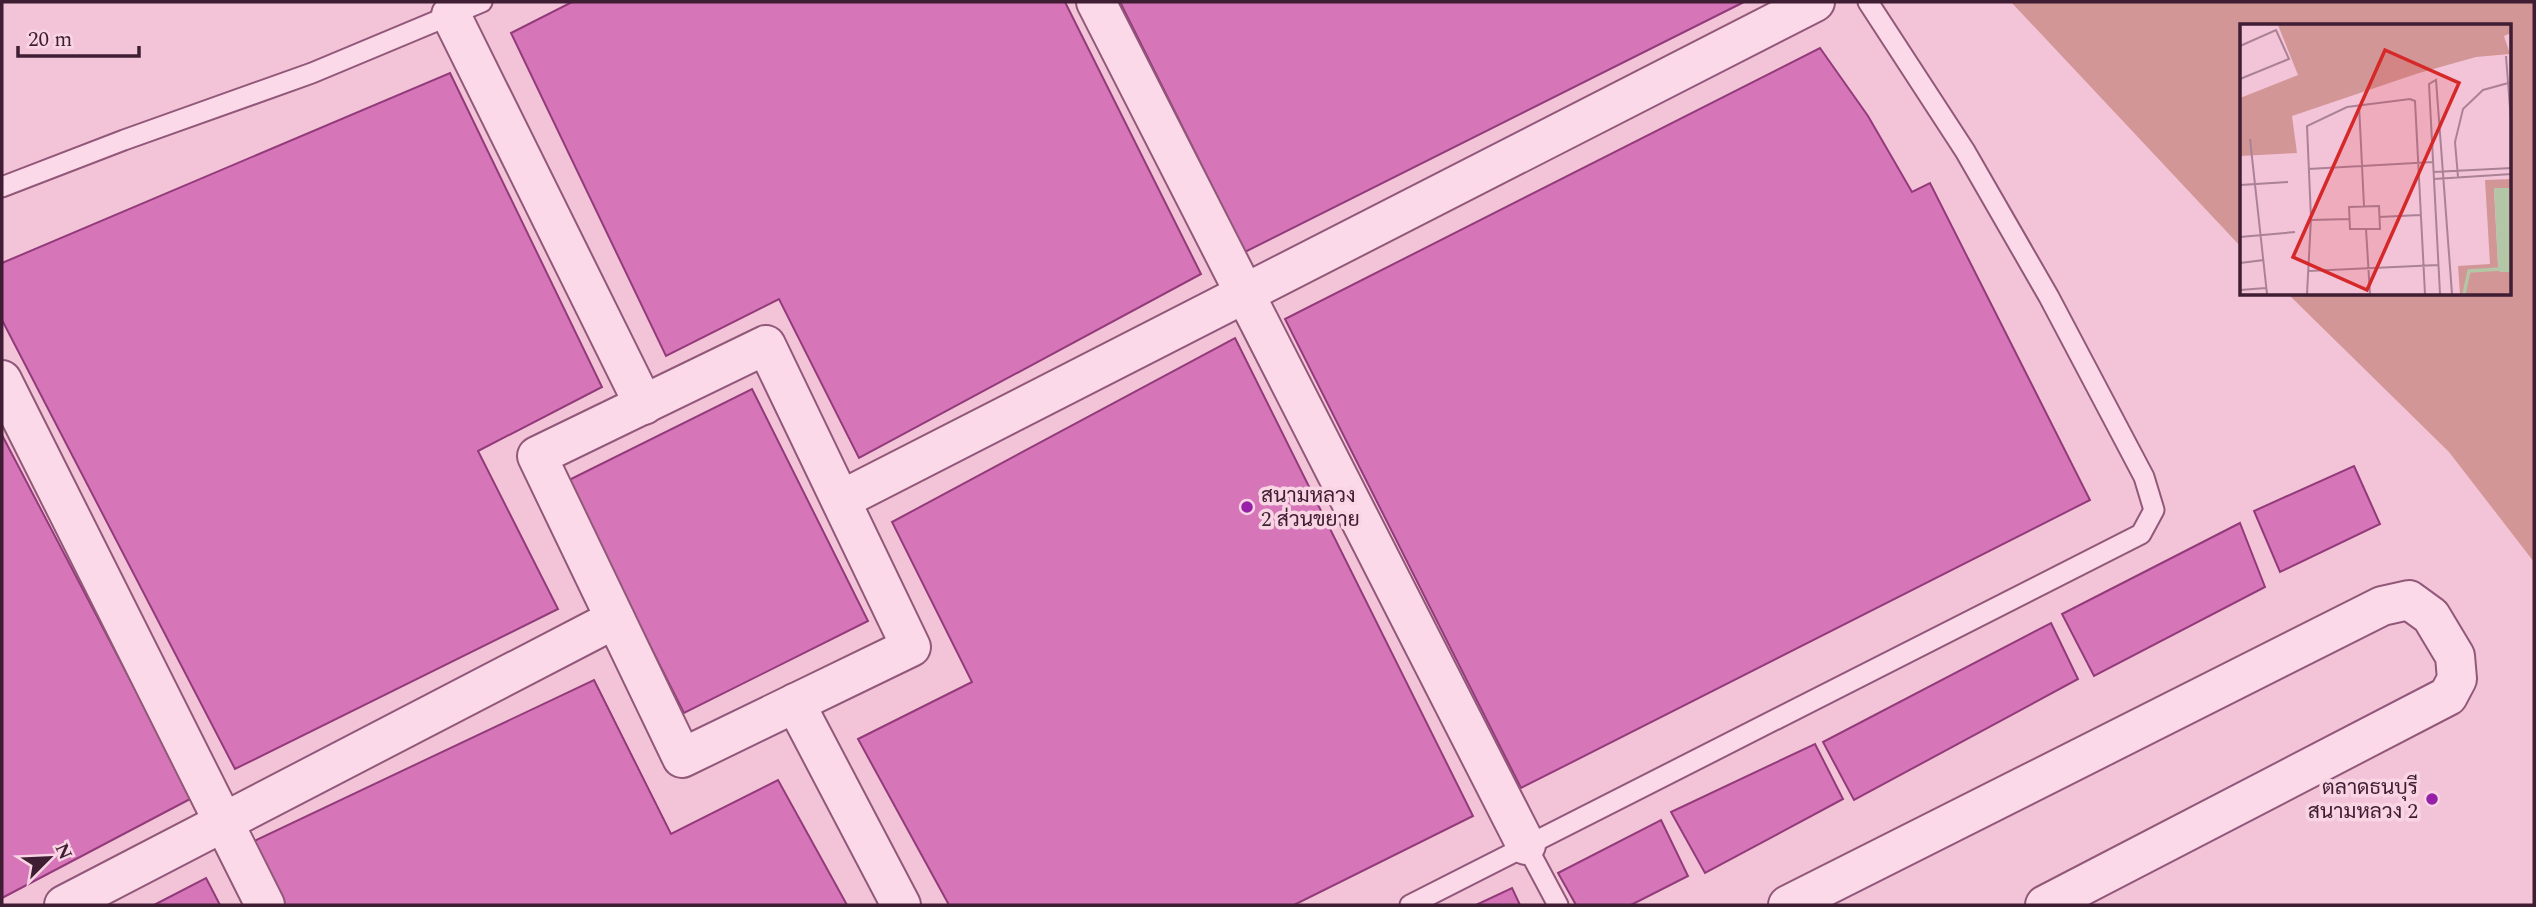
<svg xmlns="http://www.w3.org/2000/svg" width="2536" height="907" viewBox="0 0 2536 907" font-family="Spectral,Sarabun,serif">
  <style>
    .green { fill: #d39696 }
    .building { fill: #d676b9; stroke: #933b7a; stroke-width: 2 }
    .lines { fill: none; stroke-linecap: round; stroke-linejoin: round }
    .lane-casing { stroke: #915879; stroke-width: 23 }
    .street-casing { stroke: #915879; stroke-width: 42 }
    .lane { stroke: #fcd9e8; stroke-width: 19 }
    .street { stroke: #fcd9e8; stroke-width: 38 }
    .poi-dot { fill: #9620a7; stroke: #f9d5e4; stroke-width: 2.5 }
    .labels { text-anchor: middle; stroke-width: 7; stroke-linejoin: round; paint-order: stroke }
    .poi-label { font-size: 21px; fill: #3f1d33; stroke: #f9d5e4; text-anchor: start }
    .inset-river { fill: none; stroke: #b3c6a6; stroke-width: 3.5 }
    .inset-road { fill: none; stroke: #ab8196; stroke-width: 2 }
    .view { fill: #d62828; fill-opacity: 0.15; stroke: #d62828; stroke-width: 3.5 }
    .inset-edge { fill: none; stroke: #3f1d33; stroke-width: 3.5 }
  </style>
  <rect width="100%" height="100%" fill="#f3c4d8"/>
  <!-- green -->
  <path class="green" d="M2011,2H2534V562L2449,452L2288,294H2510V26H2242V248Z"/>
  <!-- building -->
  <g class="building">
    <path d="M572,2H1065L1201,274L859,458L779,299L666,356L511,33Z"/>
    <path d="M1120,2H1744L1245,252Z"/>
    <path d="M1820,48L1868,116L1912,192L1930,183L2090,500L1521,788L1285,319Z"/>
    <path d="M450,73L602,387L478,451L558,609L235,769L2,320V263Z"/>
    <path d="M1235,338L1473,816L1294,905H949L858,739L972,682L892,522Z"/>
    <path d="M752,389L868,621L684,713L567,481Z"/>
    <path d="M2,435L192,798L2,898Z"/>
    <path d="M2354,466L2380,524L2280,572L2254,511Z"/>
    <path d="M2240,523L2265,587L2094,676L2062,614Z"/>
    <path d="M2051,623L2078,679L1854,800L1823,742Z"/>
    <path d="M594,680L671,834L778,780L847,905H284L252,842Z"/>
    <path d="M1815,744L1843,799L1705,873L1671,812Z"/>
    <path d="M1661,820L1688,876L1631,905H1576L1558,873Z"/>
    <path d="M206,878L220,905H154Z"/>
    <path d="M1512,888L1520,905H1476Z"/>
  </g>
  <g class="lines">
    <!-- lane casing -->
    <g class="lane-casing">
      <g id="lane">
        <path d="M2,187L124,140L312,73L482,2"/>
        <path d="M1526,845L1558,905"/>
        <path d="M1410,905L2141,534L2154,510L2144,477L2049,297L1965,151L1868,2"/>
      </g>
    </g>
    <!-- street casing -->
    <g class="street-casing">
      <g id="street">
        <path d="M1096,2L1526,845"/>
        <path d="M451,15L644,405"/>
        <path d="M766,345L911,647L682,758L537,456Z"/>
        <path d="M2,380L265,905"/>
        <path d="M841,500L1815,2"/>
        <path d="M795,703L901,905"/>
        <path d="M64,905L615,619"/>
        <path d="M1788,905L2382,606L2409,600L2431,616L2455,656L2457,679L2448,696L2045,905"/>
      </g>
    </g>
    <!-- lane -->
    <use href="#lane" class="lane"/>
    <!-- street -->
    <use href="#street" class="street"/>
  </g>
  <!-- markers -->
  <g class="poi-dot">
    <circle cx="1247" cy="507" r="7"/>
    <circle cx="2432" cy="799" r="7"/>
  </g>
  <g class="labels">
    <!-- poi labels -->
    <g class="poi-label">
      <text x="1261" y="502">สนามหลวง<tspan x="1261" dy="24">2 ส่วนขยาย</tspan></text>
      <text x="2418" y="794" text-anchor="end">ตลาดธนบุรี<tspan x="2418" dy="24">สนามหลวง 2</tspan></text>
    </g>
  </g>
  <!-- overview -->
  <g transform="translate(2240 24)">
    <rect width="271" height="271" fill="#f3c4d8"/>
    <path d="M38,1H271V9L264,12L270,30L236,33L179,49L52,92L57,129L0,132V74L58,51ZM271,155V164L254,165L258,241L260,248H271V270H220L218,242L250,240L245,156Z" fill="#d39696"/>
    <path d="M254,164H271V248H260L258,241Z" fill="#b3c6a6"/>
    <path class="inset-river" d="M224,270L229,247L261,245"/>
    <path class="inset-road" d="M0,22L36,6L49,35L0,55M266,32L272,110M119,81L124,182M10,115L27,270M68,145L193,138M193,148L272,144M218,153L215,118L223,85L243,66L272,58M194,155L272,150M0,161L48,158M139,182L140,205H110L109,183ZM139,193L180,191M71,196L110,195M126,205L130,270M0,213L55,208M0,239L24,236M68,247L198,241M0,266L26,264M67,270L71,194L67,102L107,83L170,75L175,77L185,270M200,270L189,60L196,56L212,270"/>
    <path class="view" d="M145,26L219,59L127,266L53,233Z"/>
    <rect width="271" height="271" class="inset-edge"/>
  </g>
  <!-- border -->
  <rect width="2536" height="907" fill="none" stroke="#3f1d33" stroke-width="7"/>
  <!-- north arrow -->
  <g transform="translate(49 858) rotate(66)" stroke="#f9d5e4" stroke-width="5" paint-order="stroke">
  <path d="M0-5L12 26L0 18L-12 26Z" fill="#3f1d33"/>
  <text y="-10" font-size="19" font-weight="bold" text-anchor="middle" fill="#3f1d33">N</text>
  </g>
  <!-- scale -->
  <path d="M18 46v10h121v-10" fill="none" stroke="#3f1d33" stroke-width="3.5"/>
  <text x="28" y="46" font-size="21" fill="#3f1d33" stroke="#f9d5e4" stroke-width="5" paint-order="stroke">20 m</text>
</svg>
